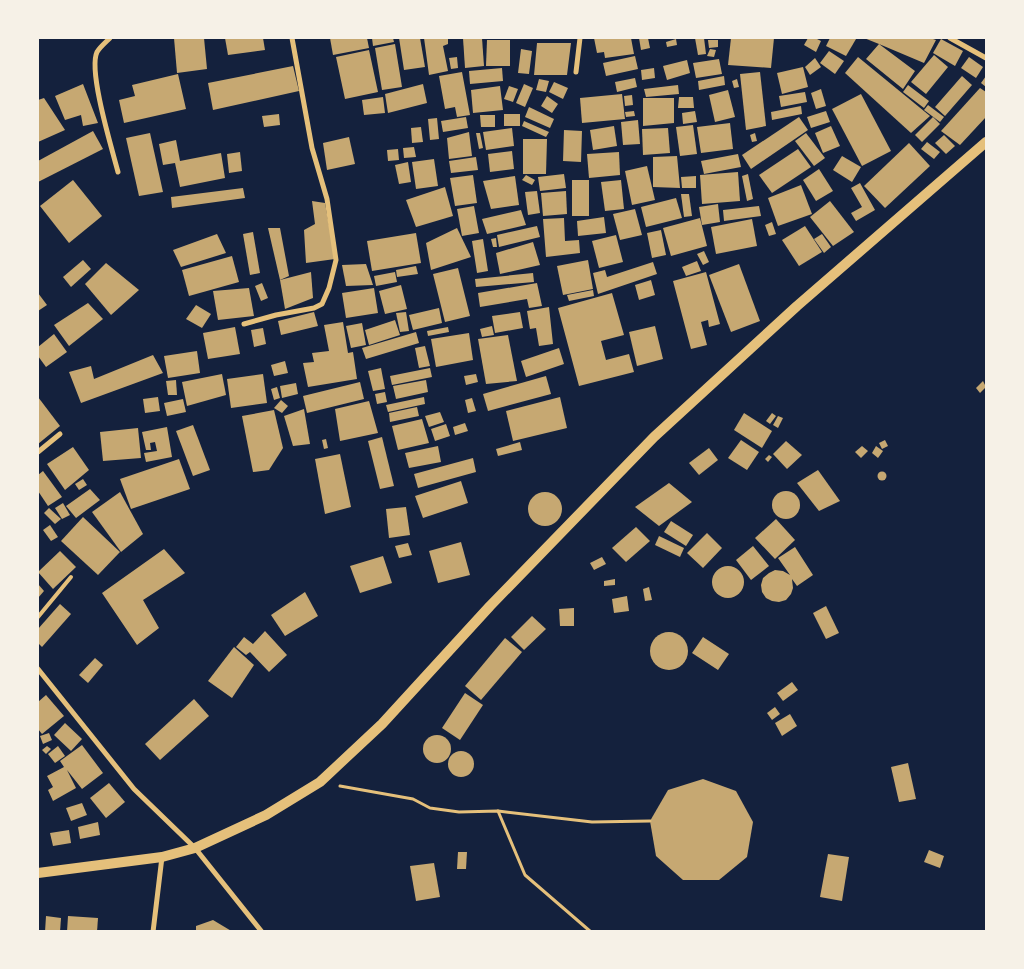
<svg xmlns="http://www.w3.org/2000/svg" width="1024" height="969" viewBox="0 0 1024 969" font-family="Signika,sans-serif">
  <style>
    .building { fill: #c6a872 }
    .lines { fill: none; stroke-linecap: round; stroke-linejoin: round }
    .path { stroke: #e5c07b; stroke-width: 3 }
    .service { stroke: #e5c07b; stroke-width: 4 }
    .minor { stroke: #e5c07b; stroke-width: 5 }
    .secondary { stroke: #e5c07b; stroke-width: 10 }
  </style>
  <rect width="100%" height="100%" fill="#14213d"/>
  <!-- building -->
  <g class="building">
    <path d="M174,38H204L207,69L177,73Z"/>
    <path d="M225,38H263L265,50L228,55Z"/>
    <path d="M330,38H367L369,48L333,55Z"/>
    <path d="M372,38H393L394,42L373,46Z"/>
    <path d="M399,38H420L425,67L404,70Z"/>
    <path d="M424,38H448V44L443,46L448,71L429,75Z"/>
    <path d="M463,38H482L484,66L465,68Z"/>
    <path d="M594,38H631L634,54L605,58L604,52L597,53Z"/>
    <path d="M639,38H648L650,48L641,50Z"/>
    <path d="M695,38H704L706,54L698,55Z"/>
    <path d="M731,38H774L771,68L728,65Z"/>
    <path d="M808,38H815L821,41L816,52L804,45Z"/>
    <path d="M830,38H853L856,39L846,56L826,46Z"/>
    <path d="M864,38H930L936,40L924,63L879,44L915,71L903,89L866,59L879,44Z"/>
    <path d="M676,39L677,45L667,47L666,42Z"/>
    <path d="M941,39L963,51L955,66L933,53Z"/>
    <path d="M487,40H510V66H486Z"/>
    <path d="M708,40H718V47L709,48Z"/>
    <path d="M537,43H571L567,75H534Z"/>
    <path d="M395,44L402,87L382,90L375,48Z"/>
    <path d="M521,49L532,51L529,74L518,73Z"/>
    <path d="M710,49L716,50L714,57L707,56Z"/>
    <path d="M369,50L378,92L345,99L336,57Z"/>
    <path d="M829,51L844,61L835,74L820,63Z"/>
    <path d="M934,55L948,67L926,94L911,82Z"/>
    <path d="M635,56L638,69L606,76L603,63Z"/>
    <path d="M457,57L458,68L451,69L449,58Z"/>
    <path d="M858,57L930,116L911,133L845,73Z"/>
    <path d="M969,57L983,67L976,78L961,68Z"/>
    <path d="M815,58L821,67L810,75L805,67Z"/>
    <path d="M719,59L722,74L696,78L693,63Z"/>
    <path d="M687,60L690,73L667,80L663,66Z"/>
    <path d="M293,66L299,91L213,110L208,83Z"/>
    <path d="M803,67L808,87L782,94L777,73Z"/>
    <path d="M502,68L503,81L470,84L469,71Z"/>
    <path d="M654,68L655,78L642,80L641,70Z"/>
    <path d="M462,72L470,115L457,117L455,107L445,109L439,76Z"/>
    <path d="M760,72L766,126L746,130L740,74Z"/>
    <path d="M178,74L186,109L124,123L119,100L135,96L132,85Z"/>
    <path d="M724,76L725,85L699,90L698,81Z"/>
    <path d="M962,76L972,85L945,116L935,107Z"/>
    <path d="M986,76V87L981,83Z"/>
    <path d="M635,78L637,87L617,92L615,82Z"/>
    <path d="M539,79L549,81L546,92L536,90Z"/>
    <path d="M737,79L739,87L734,88L732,81Z"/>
    <path d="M554,82L568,88L563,99L549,92Z"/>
    <path d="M83,84L98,123L83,126L81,115L65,120L55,96Z"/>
    <path d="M423,84L427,103L388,113L385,94Z"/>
    <path d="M524,84L533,88L525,107L516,103Z"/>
    <path d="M678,85L679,94L646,97L644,89Z"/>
    <path d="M908,85L929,101L924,108L903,92Z"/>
    <path d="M500,86L503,110L473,113L471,90Z"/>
    <path d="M509,86L518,89L513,102L504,99Z"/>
    <path d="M980,88L986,92V117L960,145L941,131Z"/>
    <path d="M821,89L826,106L816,109L811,93Z"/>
    <path d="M728,90L735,117L715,122L709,95Z"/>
    <path d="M805,92L807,102L781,107L779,96Z"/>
    <path d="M622,94L625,119L582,123L580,98Z"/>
    <path d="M861,94L891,151L862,166L832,109Z"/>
    <path d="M632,95L633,105L625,106L624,96Z"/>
    <path d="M547,96L558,104L552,113L541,106Z"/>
    <path d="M383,97L385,113L364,115L362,100Z"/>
    <path d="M679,97H693L694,108H678Z"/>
    <path d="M44,98L65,130L38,142V100Z"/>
    <path d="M643,98H674V123L643,126Z"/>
    <path d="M928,105L944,117L940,122L924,110Z"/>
    <path d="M801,106L802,114L772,120L771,112Z"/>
    <path d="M529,107L554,119L550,128L525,117Z"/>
    <path d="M634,111L635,116L626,117L625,112Z"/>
    <path d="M695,111L697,122L683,124L682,113Z"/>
    <path d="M826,111L830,122L811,128L807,117Z"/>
    <path d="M279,114L280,125L264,127L262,116Z"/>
    <rect x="504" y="114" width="16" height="12"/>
    <path d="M480,115H495V127H481Z"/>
    <path d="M466,117L468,128L443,132L441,121Z"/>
    <path d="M799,117L808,130L751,169L742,155Z"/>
    <path d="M933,117L940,124L922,142L915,135Z"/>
    <path d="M437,118L439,139L430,140L428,119Z"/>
    <path d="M638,120L640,144L623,145L621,122Z"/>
    <path d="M524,121L549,132L546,137L522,126Z"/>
    <path d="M730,123L733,149L701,153L697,127Z"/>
    <path d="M693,125L697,154L680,156L676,127Z"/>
    <path d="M614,126L617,146L593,150L590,130Z"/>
    <path d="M831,126L840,146L823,153L815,133Z"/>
    <path d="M421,127L423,142L412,143L411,128Z"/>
    <path d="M512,128L514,146L486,150L483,132Z"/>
    <path d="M668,128L670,153L643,155L642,129Z"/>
    <path d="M564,130L582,131L581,162L563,161Z"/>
    <path d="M93,131L103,149L38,182V161Z"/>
    <path d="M469,132L472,156L449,159L447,138Z"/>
    <path d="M150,133L163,192L139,196L126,138Z"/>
    <path d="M476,133H480L483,148L479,149Z"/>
    <path d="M755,133L757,141L752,142L750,135Z"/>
    <path d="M806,133L825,158L814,166L795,141Z"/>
    <path d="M944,135L955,146L946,154L935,143Z"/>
    <path d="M349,137L355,164L327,170L323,143Z"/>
    <path d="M523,139H547L546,174H523Z"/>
    <path d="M176,140L180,161L221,153L225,178L180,187L175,163L163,165L159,144Z"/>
    <path d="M927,142L940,152L934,159L921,149Z"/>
    <path d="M909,143L930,166L885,208L864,186Z"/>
    <path d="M414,147L416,157L404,158L403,148Z"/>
    <path d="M398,149L399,160L388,161L387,150Z"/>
    <path d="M798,149L811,167L772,193L759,175Z"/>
    <path d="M512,151L514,169L490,172L488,154Z"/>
    <path d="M240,152L242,171L229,173L227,154Z"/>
    <path d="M619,152L620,175L589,178L587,154Z"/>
    <path d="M738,154L741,167L704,174L701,161Z"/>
    <path d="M677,156L680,188L653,187V157Z"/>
    <path d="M842,156L861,167L852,182L833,170Z"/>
    <path d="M476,157L478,170L451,173L449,161Z"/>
    <path d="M434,159L438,186L416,189L412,162Z"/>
    <path d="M408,162L411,182L399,184L395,165Z"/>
    <path d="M647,166L655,200L632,205L625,171Z"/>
    <path d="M819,169L833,191L816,201L803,180Z"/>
    <path d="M738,172L740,201L702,204L700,175Z"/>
    <path d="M564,174L566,188L540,191L538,177Z"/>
    <path d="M748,174L753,199L747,201L742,176Z"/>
    <path d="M473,175L477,203L455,206L450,178Z"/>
    <path d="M526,175L535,180L532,185L522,180Z"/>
    <path d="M515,176L519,205L491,209L483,181Z"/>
    <path d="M696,176V188H682L681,177Z"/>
    <path d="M73,180L102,216L69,243L40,206Z"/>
    <rect x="572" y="180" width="17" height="36"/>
    <path d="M621,180L624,209L605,211L601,182Z"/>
    <path d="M860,183L875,210L856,221L851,213L862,207L851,188Z"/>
    <path d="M801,185L812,214L778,226L768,198Z"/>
    <path d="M445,187L453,216L416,227L406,200Z"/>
    <path d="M243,188L245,198L172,208L171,197Z"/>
    <path d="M537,191L540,213L528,215L525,192Z"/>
    <path d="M566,191L567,214L543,216L541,193Z"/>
    <path d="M681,194H689L692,216L684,217Z"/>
    <path d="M676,198L682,218L646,227L641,207Z"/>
    <path d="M312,201L325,203L335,259L306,263L304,230L315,224Z"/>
    <path d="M830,201L854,232L833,246L810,217Z"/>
    <path d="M718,204L720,222L702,225L699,207Z"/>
    <path d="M474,206L479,233L462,236L457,209Z"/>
    <path d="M759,206L761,216L724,221L723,210Z"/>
    <path d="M635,209L642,235L620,240L613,214Z"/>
    <path d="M521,210L526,225L487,234L482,219Z"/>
    <path d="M604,217L606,233L578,236L577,221Z"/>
    <path d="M564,218L565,241L579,240L580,253L546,257L543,219Z"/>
    <path d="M700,218L707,246L671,256L663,228Z"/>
    <path d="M752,219L757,246L716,254L711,227Z"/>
    <path d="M772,222L776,234L769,236L765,225Z"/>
    <path d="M537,226L540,237L499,247L497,235Z"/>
    <path d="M805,226L822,252L799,266L782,240Z"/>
    <path d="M268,228H280L289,276L280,280Z"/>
    <path d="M457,228L471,257L431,270L426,243Z"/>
    <path d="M661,230L666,255L652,258L647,233Z"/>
    <path d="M253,232L260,273L250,275L243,234Z"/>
    <path d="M416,233L421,263L372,271L367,241Z"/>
    <path d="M217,234L226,253L181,267L173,250Z"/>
    <path d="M822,234L831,247L824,253L814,239Z"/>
    <path d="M616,235L623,262L599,268L592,241Z"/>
    <path d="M496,238L497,247H493L491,239Z"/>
    <path d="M483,239L488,271L477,273L472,241Z"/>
    <path d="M533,242L540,265L500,274L496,253Z"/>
    <path d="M704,251L709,262L703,265L697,254Z"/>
    <path d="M232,256L239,282L189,296L182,270Z"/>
    <path d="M83,260L91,269L71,287L63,277Z"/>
    <path d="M588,260L593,289L563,295L557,266Z"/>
    <path d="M697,261L701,271L686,276L682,267Z"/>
    <path d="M653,262L657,274L598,294L593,273L605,270L607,277Z"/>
    <path d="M106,263L139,290L111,315L85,284Z"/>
    <path d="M366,264L373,285L346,286L342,265Z"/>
    <path d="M739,264L760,321L731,332L709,275Z"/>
    <path d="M416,266L418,274L397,277L396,270Z"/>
    <path d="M458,268L470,316L445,322L433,274Z"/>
    <path d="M311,272L313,298L285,309L280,280Z"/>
    <path d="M395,272L397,282L376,286L374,276Z"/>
    <path d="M706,272L720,324L709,327L708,320L701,322L707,345L691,349L673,281Z"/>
    <path d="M533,273L534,282L476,287L475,279Z"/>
    <path d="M651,280L655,295L639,300L635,285Z"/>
    <path d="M262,283L268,298L261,301L255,286Z"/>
    <path d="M537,283L542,306L529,308L527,299L480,307L478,293Z"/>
    <path d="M401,285L407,309L385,314L379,291Z"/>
    <path d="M249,288L254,316L218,320L213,291Z"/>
    <path d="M374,288L378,313L346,318L342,293Z"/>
    <path d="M593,290L594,296L569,301L567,295Z"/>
    <path d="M38,293L47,305L38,311Z"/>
    <path d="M612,293L624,335L601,341L606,360L629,354L634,372L579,386L558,308Z"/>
    <path d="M88,303L103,319L69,346L54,325Z"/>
    <path d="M196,305L211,314L202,328L186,319Z"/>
    <path d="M549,307L553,344L539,346L536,328L530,329L527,311Z"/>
    <path d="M439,308L442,323L413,330L409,315Z"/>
    <path d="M314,312L318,326L281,335L278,321Z"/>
    <path d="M406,312L409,331L400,332L396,313Z"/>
    <path d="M520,312L523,328L495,333L492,316Z"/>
    <path d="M395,320L400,335L369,345L365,330Z"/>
    <path d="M343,322L348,353L353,352L357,379L308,387L303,363L314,362L312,353L329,351L324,325Z"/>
    <path d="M362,323L366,345L351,348L346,326Z"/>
    <path d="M492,326L494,335L482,337L480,329Z"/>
    <path d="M655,326L663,359L637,366L629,332Z"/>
    <path d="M235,327L240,354L208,359L203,333Z"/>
    <path d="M448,327L449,332L428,336L427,331Z"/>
    <path d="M263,328L266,344L254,347L251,330Z"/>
    <path d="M416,332L419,343L366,359L362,348Z"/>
    <path d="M469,333L473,360L436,367L431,339Z"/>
    <path d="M54,334L67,352L46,367L38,356V347Z"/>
    <path d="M508,335L517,381L486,384L478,339Z"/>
    <path d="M425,346L430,366L419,368L415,348Z"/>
    <path d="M559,348L564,364L526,377L521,361Z"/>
    <path d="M197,351L200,373L168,378L164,356Z"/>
    <path d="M153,355L163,373L81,403L69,372L91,366L94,379Z"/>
    <path d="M285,361L288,373L274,376L271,365Z"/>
    <path d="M381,368L385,389L373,391L368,371Z"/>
    <path d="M430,368L432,377L392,385L390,376Z"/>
    <path d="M222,374L226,395L187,406L182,382Z"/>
    <path d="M263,374L267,403L231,408L227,379Z"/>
    <path d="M476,374L478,382L466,385L464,376Z"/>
    <path d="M546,376L551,394L488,411L483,394Z"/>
    <path d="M176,380L177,395H168L166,381Z"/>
    <path d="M426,380L428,392L396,399L393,386Z"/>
    <path d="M983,381L986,387L980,393L976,388Z"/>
    <path d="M360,382L364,399L307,413L303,396Z"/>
    <path d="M296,383L298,394L282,398L280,386Z"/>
    <path d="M277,387L280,398L274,400L271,389Z"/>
    <path d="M385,392L387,402L377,404L375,394Z"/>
    <path d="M38,397L60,426L38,444Z"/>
    <path d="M158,397L160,411L145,413L143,399Z"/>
    <path d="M424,397L425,404L388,412L386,405Z"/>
    <path d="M560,397L567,428L513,441L506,411Z"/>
    <path d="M472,398L476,411L468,413L465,400Z"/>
    <path d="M183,399L186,412L167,416L164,403Z"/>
    <path d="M281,400L288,406L282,413L274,408Z"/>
    <path d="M369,401L378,433L340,441L335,409Z"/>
    <path d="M417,407L419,416L390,422L389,413Z"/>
    <path d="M304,409L310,444L293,446L284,416Z"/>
    <path d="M274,410L283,448L269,470L253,472L242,416Z"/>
    <path d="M440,412L444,422L429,427L425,416Z"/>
    <path d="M744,413L772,431L762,448L734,430Z"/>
    <path d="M772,413L776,416L770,424L766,421Z"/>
    <path d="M778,416L783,418L778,428L773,425Z"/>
    <path d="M422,419L429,443L398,450L392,426Z"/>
    <path d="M465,423L468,431L455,435L453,427Z"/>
    <path d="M446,424L450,436L435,441L431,429Z"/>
    <path d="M193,425L210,470L193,476L176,431Z"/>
    <path d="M167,427L172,457L146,462L144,453L157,451L155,442L150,443L151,450H146L142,432Z"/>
    <path d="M138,428L141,458L103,461L100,432Z"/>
    <path d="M382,437L394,486L380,489L368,441Z"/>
    <path d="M326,439L328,448L324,449L322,440Z"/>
    <path d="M741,440L759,452L747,470L728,458Z"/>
    <path d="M885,440L888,446L882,449L879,443Z"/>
    <path d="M786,441L802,455L787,469L773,454Z"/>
    <path d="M520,442L522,450L498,456L496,449Z"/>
    <path d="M438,446L441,462L409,468L405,453Z"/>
    <path d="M862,446L868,451L861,458L855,452Z"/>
    <path d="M876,446L883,451L878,458L872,453Z"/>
    <path d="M73,447L89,470L65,490L47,464Z"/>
    <path d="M709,448L718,460L699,475L689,463Z"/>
    <path d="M340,454L351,507L325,514L315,459Z"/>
    <path d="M769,455L772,457L768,462L765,459Z"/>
    <path d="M473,458L476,472L418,488L414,474Z"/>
    <path d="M179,459L190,489L131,509L120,479Z"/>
    <path d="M818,470L840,501L819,511L797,483Z"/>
    <path d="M43,471L62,497L48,506L38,491V475Z"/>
    <circle cx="882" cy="476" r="4.5"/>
    <path d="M83,479L87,485L79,490L75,484Z"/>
    <path d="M461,481L468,503L423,518L415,496Z"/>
    <path d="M669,483L692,502L659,526L635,507Z"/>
    <path d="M90,489L100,500L76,518L66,506Z"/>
    <circle cx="786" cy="505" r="14"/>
    <circle cx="545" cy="509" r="17"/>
    <path d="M120,492L143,534L121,552L92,512Z"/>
    <path d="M63,503L70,515L62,519L55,508Z"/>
    <path d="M406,507L410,535L389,538L386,509Z"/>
    <path d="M49,508L61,519L55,524L44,513Z"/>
    <path d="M83,517L120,552L98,575L61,541Z"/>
    <path d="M776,519L795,540L775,559L755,538Z"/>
    <path d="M671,521L693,535L686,546L664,532Z"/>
    <path d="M50,525L58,537L51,541L43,530Z"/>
    <path d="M636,527L650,541L626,562L612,548Z"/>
    <path d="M707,533L722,548L703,568L687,553Z"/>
    <path d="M659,536L684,548L680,557L655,545Z"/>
    <path d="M461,542L470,575L438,583L429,551Z"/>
    <path d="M408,543L412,555L399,558L395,546Z"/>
    <path d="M753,546L769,566L751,580L736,560Z"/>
    <path d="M795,547L813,575L797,586L792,579L793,588L791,594L786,600L779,602L772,601L766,598L762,592L761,585L763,578L769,573L775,570L783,571L790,575L778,558Z"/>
    <path d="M164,549L185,573L143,600L159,628L137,645L102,593Z"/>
    <path d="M60,551L76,567L53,589L38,572Z"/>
    <path d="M383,556L392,583L360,593L350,566Z"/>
    <path d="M602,557L606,564L594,570L590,563Z"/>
    <circle cx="728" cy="582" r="16"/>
    <path d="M615,579V585L604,586V581Z"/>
    <path d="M38,584L44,591L38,598Z"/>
    <path d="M649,587L652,600L645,601L643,589Z"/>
    <path d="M305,592L318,616L285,636L271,615Z"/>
    <path d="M627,596L629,611L614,613L612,599Z"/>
    <path d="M60,604L71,614L42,647L38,643V629Z"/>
    <path d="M826,606L839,633L826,639L813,613Z"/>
    <path d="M574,608V626H560L559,609Z"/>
    <path d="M532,616L546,629L524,650L511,637Z"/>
    <path d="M265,631L287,655L269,672L250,652L246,655L236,647L244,637L253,644Z"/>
    <circle cx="669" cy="651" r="19"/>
    <path d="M703,637L729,654L718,670L692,653Z"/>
    <path d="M505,638L522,652L481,700L465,686Z"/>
    <path d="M234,647L254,665L232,698L208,681Z"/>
    <path d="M95,658L103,665L88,683L79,675Z"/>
    <path d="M792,682L798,690L783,701L777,693Z"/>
    <path d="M465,693L483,705L460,740L442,728Z"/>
    <path d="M46,695L64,716L42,734L38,729V702Z"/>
    <path d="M194,699L209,716L160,760L145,744Z"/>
    <path d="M775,707L780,714L772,720L767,713Z"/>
    <path d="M790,714L797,726L782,736L775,723Z"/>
    <path d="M65,723L82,739L71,751L54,735Z"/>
    <path d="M49,733L52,740L43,744L40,736Z"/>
    <circle cx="437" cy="749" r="14"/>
    <path d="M82,745L103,773L82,789L67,770L76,788L53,801L48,790L53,787L47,776L64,767L60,761Z"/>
    <path d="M47,746L51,749L46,754L42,750Z"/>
    <path d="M58,746L65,756L55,763L48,754Z"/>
    <circle cx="461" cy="764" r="13"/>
    <path d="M908,763L916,799L899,802L891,767Z"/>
    <path d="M703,779L736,791L753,822L747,857L719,880H683L656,856L650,821L668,790Z"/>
    <path d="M109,783L125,802L106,818L90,798Z"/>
    <path d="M82,803L87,815L71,821L66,808Z"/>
    <path d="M98,822L100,835L80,839L78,827Z"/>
    <path d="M69,830L71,843L53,846L50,833Z"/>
    <path d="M929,850L944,856L940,868L924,862Z"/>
    <path d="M458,852H467L466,869H457Z"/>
    <path d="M828,854L849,857L842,901L820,897Z"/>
    <path d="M434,863L440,897L416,901L410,866Z"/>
    <path d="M46,916L61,918L60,932H45Z"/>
    <path d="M68,916L98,918L97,932H67Z"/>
    <path d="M213,920L233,932H196V926Z"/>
  </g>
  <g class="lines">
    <!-- path -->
    <g class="path">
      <path d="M340,786L413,799L430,808L459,812L498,811L592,822L650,821"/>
      <path d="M498,811L525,875L591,932"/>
    </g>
    <!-- service -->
    <path class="service" d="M38,617L71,577"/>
    <!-- minor -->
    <g class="minor">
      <path d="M110,38C106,42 100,47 97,52C88,71 112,149 118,172"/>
      <path d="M950,38L986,58"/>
      <path d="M576,72L580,38"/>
      <path d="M244,324L276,315L314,308L322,304L329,288L336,260L327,199L312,148L292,38"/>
      <path d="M38,452L60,434"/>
      <path d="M38,669L134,789L195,848L262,932"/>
      <path d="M153,932L162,857"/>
    </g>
    <!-- secondary -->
    <path class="secondary" d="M38,873L162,857L195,848L266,815L320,782L382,724L490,606L654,437L797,306L986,142"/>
  </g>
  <!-- border -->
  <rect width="1024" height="969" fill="none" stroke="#f6f1e7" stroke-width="78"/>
</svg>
